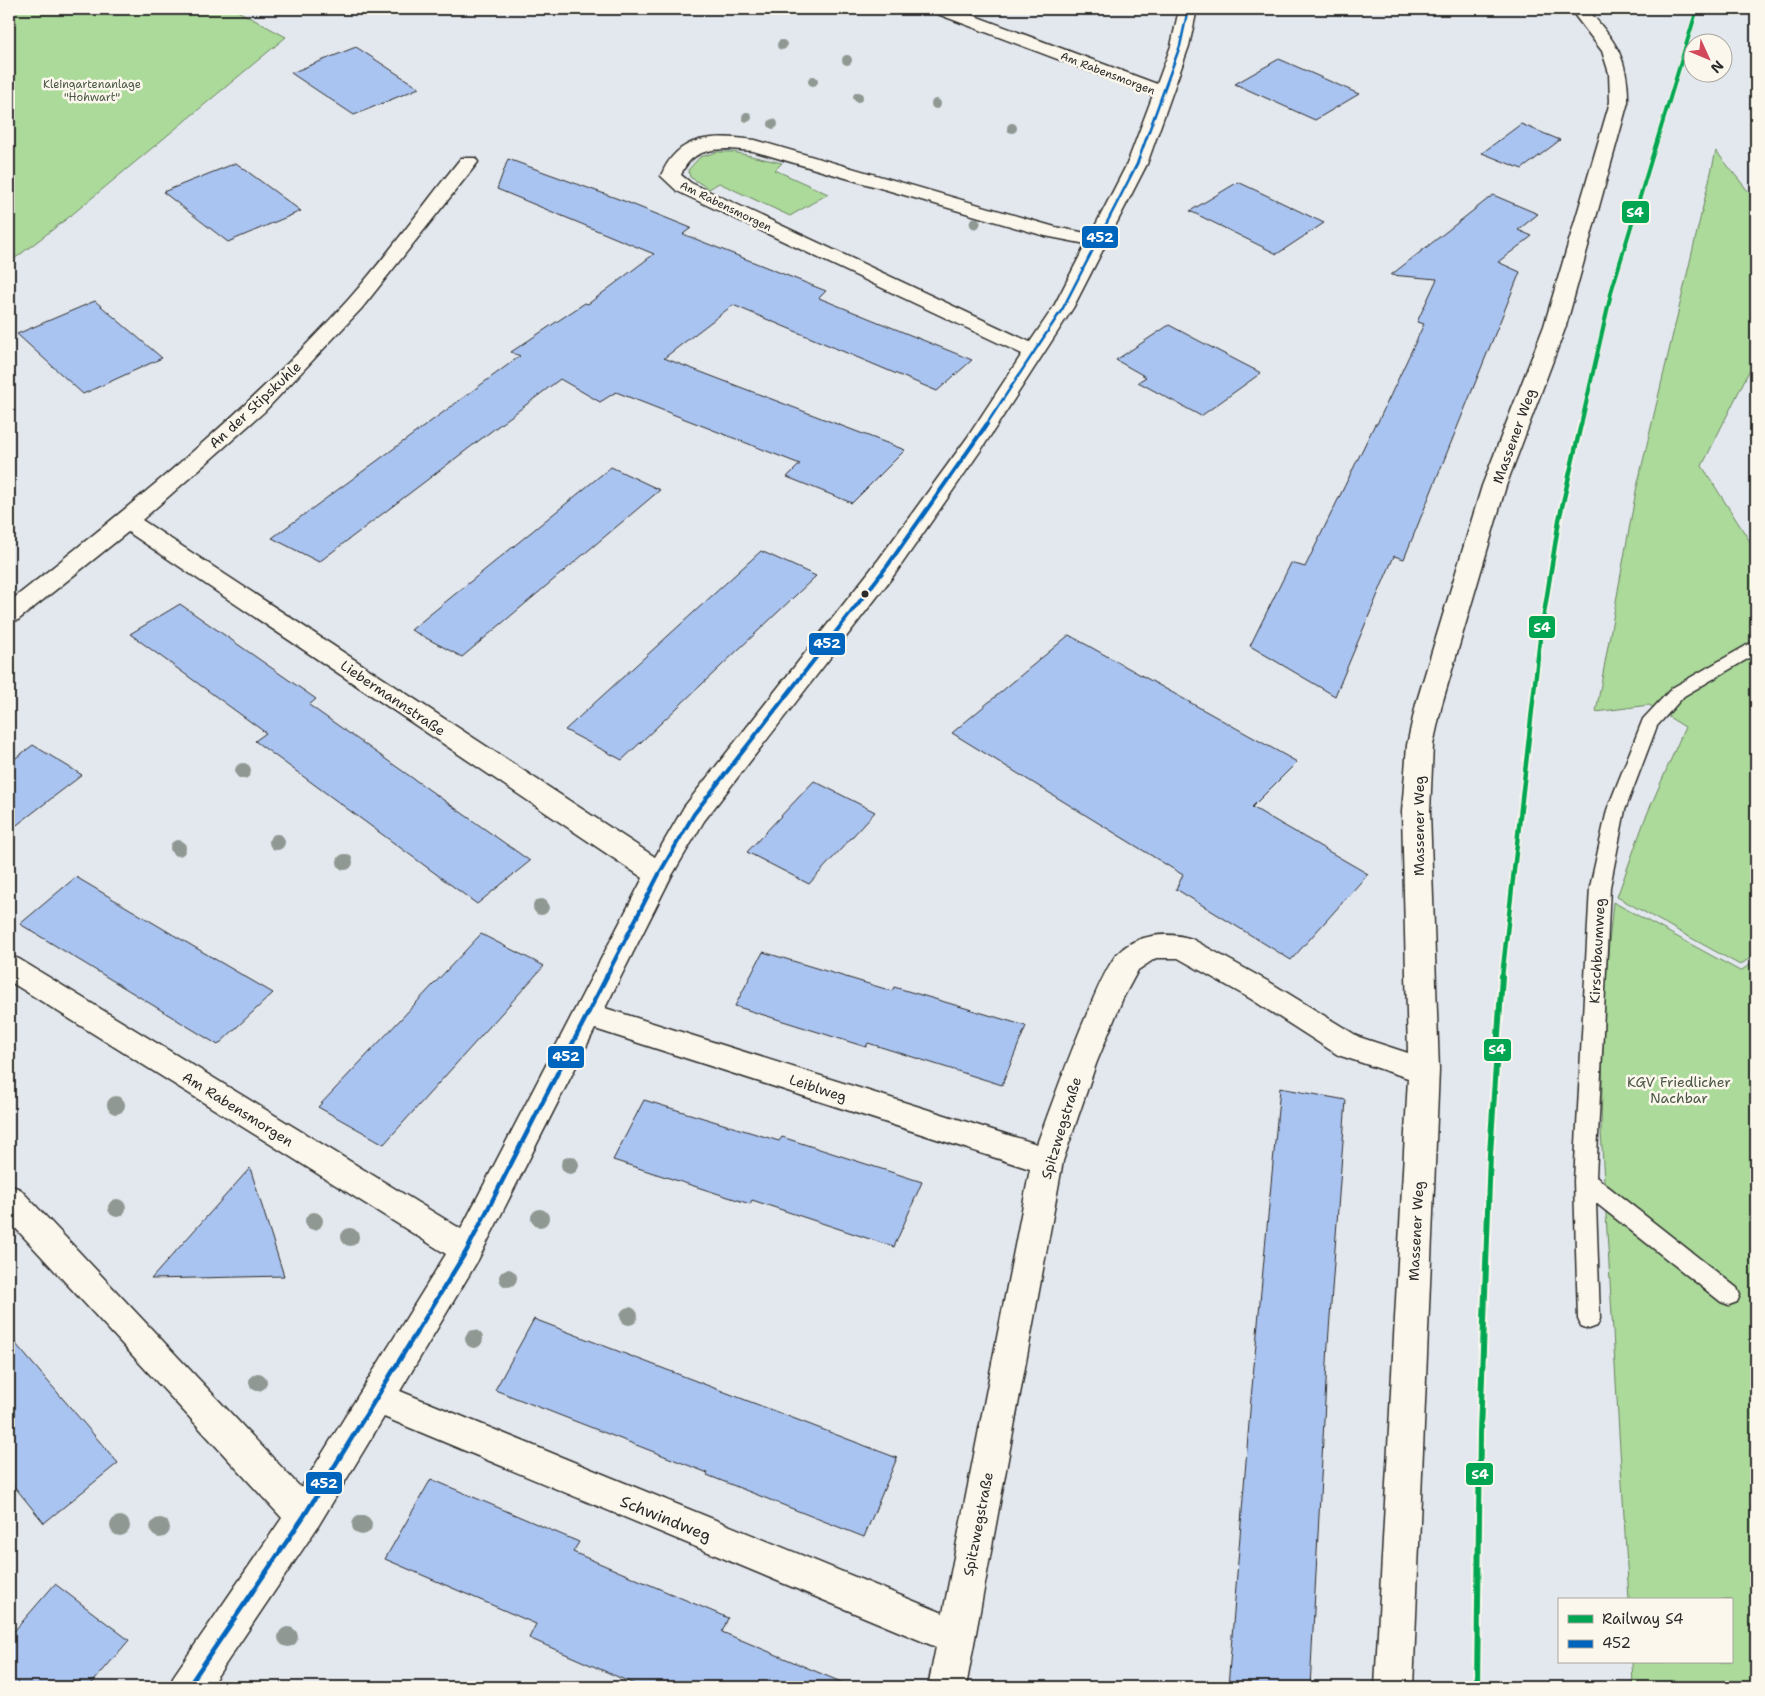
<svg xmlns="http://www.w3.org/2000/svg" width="1765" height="1696" viewBox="0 0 1765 1696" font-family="'Shantell Sans',sans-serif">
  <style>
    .green { fill: #abda9a; stroke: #6b8262 }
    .building { fill: #aac4f1; stroke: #2b2b2b }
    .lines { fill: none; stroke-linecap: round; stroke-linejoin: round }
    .lane-casing { stroke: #2b2b2b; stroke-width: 3 }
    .street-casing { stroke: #2b2b2b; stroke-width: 3 }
    .lane { fill: #fbf7ec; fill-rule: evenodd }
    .street { fill: #fbf7ec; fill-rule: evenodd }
    .bus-1-far2-casing { stroke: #fbf7ec; stroke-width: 5 }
    .bus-1-far1-casing { stroke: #fbf7ec; stroke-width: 8 }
    .bus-1-casing { stroke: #fbf7ec; stroke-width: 8 }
    .bus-1-far2 { stroke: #0065bd; stroke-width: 2.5 }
    .bus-1-far1 { stroke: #0065bd; stroke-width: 4 }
    .bus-1 { stroke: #0065bd; stroke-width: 4.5 }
    .rail-1-far2-casing { stroke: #fbf7ec; stroke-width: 6 }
    .rail-1-far1-casing { stroke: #fbf7ec; stroke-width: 8 }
    .rail-1-casing { stroke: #fbf7ec; stroke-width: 10 }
    .rail-1-far2 { stroke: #00a651; stroke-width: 4 }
    .rail-1-far1 { stroke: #00a651; stroke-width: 4.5 }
    .rail-1 { stroke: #00a651; stroke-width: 6 }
    .tree { fill: #8f9892 }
    .bus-dot { fill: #2b2b2b; stroke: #fbf7ec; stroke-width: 2 }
    .labels { text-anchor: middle; stroke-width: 5; stroke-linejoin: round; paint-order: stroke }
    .far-street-label { font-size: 11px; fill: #2b2b2b; stroke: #fbf7ec }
    .far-park-label { font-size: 11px; fill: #4b5747; stroke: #fbf7ec }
    .street-label { font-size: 14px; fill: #2b2b2b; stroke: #fbf7ec }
    .park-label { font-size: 14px; fill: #4b5747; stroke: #fbf7ec }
    .near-street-label { font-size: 16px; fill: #2b2b2b; stroke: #fbf7ec }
    .line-badge { stroke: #fbf7ec; stroke-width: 2 }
    .badge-label { font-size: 14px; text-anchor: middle; font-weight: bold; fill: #fff }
  </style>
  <rect width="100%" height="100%" fill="#e3e8ee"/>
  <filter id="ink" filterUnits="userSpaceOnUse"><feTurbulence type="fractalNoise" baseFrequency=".02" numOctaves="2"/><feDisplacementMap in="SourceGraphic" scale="10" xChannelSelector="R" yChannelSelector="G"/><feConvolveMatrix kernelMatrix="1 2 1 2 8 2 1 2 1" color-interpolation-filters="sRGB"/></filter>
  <g filter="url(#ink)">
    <!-- green -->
    <g class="green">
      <path d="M9,9H234L286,37L69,217L9,263Z"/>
      <path d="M1716,151L1756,201V357L1702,466L1756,551V954L1740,965L1617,897L1645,819L1685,727L1649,705L1596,712L1636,491Z"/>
      <path d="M717,152H733L782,163L775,170L828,194L790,216L719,183L709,189L690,177L688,170L700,157Z"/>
      <path d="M1613,902L1740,971L1756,961V1687H1633L1632,1662H1731V1600H1629L1601,1131L1604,995Z"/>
    </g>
    <!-- building -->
    <g class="building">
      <path d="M356,47L419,88L354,115L291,73Z"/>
      <path d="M1279,59L1359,94L1315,120L1235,84Z"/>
      <path d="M1521,124L1560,140L1522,169L1482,153Z"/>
      <path d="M508,159L624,201L691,228L683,234L826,291L819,298L972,360L937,391L733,305L664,358L905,450L852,503L787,477L800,464L616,392L600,402L560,379L319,562L272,538L520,356L511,352L585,303L588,304L654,254L497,189Z"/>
      <path d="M236,163L301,211L228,242L163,192Z"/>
      <path d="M1238,182L1270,197L1324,223L1277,254L1190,211Z"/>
      <path d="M1493,195L1538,214L1518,230L1532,236L1498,262L1520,272L1404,559L1394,556L1335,696L1250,646L1291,563L1305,567L1375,424H1377L1424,324L1417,322L1437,279L1391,275Z"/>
      <path d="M95,301L162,358L83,394L17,334Z"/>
      <path d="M1169,325L1205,344L1261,373L1201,416L1138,382L1146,377L1116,360Z"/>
      <path d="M611,467L660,490L462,657L411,630Z"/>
      <path d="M761,551L816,576L622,760L565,730Z"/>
      <path d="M180,604L316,699L309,705L530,861L477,904L255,741L266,733L130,634Z"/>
      <path d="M1069,635L1297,762L1252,807L1368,874L1291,960L1176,889L1183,875L952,733Z"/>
      <path d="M33,745L82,775L9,831V763Z"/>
      <path d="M814,781L875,812L809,884L747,852Z"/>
      <path d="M76,877L172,934L273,993L218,1045L20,924Z"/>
      <path d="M481,934L544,966L384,1144L318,1107Z"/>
      <path d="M763,952L892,991L894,987L1026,1026L1002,1085L868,1043L866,1047L735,1006Z"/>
      <path d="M1280,1088L1346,1100L1328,1344L1310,1687H1228L1251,1398Z"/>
      <path d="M644,1100L779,1141L782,1137L922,1182L894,1247L752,1200L750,1204L613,1160Z"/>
      <path d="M250,1168L284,1276L151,1279Z"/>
      <path d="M534,1319L897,1458L864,1537L707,1475L708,1473L495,1390Z"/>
      <path d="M9,1336L118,1463L44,1523L9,1480Z"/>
      <path d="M431,1479L579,1542L573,1552L728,1618L722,1632L853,1687H641L529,1638L536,1624L385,1559Z"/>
      <path d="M55,1584L129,1640L89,1687H9V1637Z"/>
    </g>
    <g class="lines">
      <!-- lane casing -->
      <g class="lane-casing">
        <path id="lane" d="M1756,640V654L1684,696L1657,726L1625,810L1610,887L1596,1177L1737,1288L1740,1295L1737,1302L1729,1305L1721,1302L1596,1203L1600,1319L1597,1326L1589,1329L1581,1326L1578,1319L1574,1181L1590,887L1607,810L1643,719L1672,688Z"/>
      </g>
      <!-- street casing -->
      <g class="street-casing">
        <path id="street" d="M932,9H956L1157,84L1171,46L1179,9H1197L1189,46L1147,164L1073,308L983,447L897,571L704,821L671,877L605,1008L1037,1144C1053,1101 1068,1058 1086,1016C1094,997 1105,969 1117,954C1135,934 1168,931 1192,939L1271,983L1359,1037L1408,1053L1402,812L1407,745L1416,704L1482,486L1544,326L1610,102L1609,73L1602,51L1570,9H1587C1615,40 1629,59 1628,102L1566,326L1506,486L1442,704L1433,745L1430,812L1439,1070L1413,1687H1375L1408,1078L1338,1055L1251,999L1178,958H1156L1138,970L1123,998L1096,1064L1063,1161L966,1687H928L936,1647L384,1417L317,1528L210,1687H169L175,1674L282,1518L9,1221V1185L20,1189L301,1488L446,1254L9,981V956L19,959L461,1229L643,878L128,532L18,620L9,622V602C128,508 247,413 348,300C388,255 423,205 461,158H475L478,162L475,166L362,308L264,412L142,520L655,857L684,807L879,559L967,438L1022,354L677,191L661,176C678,133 715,135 755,140L1055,227L1091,234L1127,164L1153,95L935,13ZM730,149L753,151L1045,236L1086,244L1053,308L1030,342L691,183L681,175C690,152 708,149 730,149ZM595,1029L1030,1169L943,1613L400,1391L478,1260Z"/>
      </g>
      <!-- lane -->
      <use href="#lane" class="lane"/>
      <!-- street -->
      <use href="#street" class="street"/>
      <!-- bus-1-far2 casing -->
      <g class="bus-1-far2-casing">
        <path id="bus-1-far2" d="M986,425L1063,308L1137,164L1180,46L1188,9"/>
      </g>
      <!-- bus-1-far1 casing -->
      <g class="bus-1-far1-casing">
        <path id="bus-1-far1" d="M606,977L659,874L694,814L888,565L987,424"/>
      </g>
      <!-- bus-1 casing -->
      <g class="bus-1-casing">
        <path id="bus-1" d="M188,1687L304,1516L467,1250L607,976"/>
      </g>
      <!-- bus-1-far2 -->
      <use href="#bus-1-far2" class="bus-1-far2"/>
      <!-- bus-1-far1 -->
      <use href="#bus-1-far1" class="bus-1-far1"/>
      <!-- bus-1 -->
      <use href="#bus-1" class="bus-1"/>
      <!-- rail-1-far2 casing -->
      <g class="rail-1-far2-casing">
        <path id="rail-1-far2" d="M1581,425L1612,289L1697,9"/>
      </g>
      <!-- rail-1-far1 casing -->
      <g class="rail-1-far1-casing">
        <path id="rail-1-far1" d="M1502,977L1540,639L1559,520L1581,424"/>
      </g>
      <!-- rail-1 casing -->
      <g class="rail-1-casing">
        <path id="rail-1" d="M1477,1687L1480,1433L1490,1154L1502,976"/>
      </g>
      <!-- rail-1-far2 -->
      <use href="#rail-1-far2" class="rail-1-far2"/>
      <!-- rail-1-far1 -->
      <use href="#rail-1-far1" class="rail-1-far1"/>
      <!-- rail-1 -->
      <use href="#rail-1" class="rail-1"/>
    </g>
    <!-- trees -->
    <g class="tree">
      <circle cx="782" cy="45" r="5"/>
      <circle cx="847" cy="60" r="5"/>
      <circle cx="813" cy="81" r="5"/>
      <circle cx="858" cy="97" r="5"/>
      <circle cx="936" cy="104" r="5"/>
      <circle cx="747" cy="117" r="5"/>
      <circle cx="773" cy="124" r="5"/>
      <circle cx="1012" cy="128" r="5"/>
      <circle cx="975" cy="223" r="5.5"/>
      <circle cx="243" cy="771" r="8"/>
      <circle cx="277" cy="842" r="8"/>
      <circle cx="178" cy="848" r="8"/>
      <circle cx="345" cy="862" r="8"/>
      <circle cx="541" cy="907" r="8"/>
      <circle cx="116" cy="1105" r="9"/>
      <circle cx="570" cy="1165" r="9"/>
      <circle cx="117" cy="1208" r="9"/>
      <circle cx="540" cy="1218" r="9"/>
      <circle cx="314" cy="1221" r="9"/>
      <circle cx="350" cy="1237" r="9"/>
      <circle cx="508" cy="1278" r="9"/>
      <circle cx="629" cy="1316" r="9"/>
      <circle cx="474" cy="1339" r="9"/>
      <circle cx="258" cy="1382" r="9"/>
      <circle cx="362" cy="1525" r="10"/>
      <circle cx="120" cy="1526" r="10"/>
      <circle cx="160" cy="1528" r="10"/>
      <circle cx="288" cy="1637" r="10"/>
    </g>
  </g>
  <!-- markers -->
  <circle class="bus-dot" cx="865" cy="594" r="4.5"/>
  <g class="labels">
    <!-- far-street labels -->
    <g class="far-street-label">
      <text transform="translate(1108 73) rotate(21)" y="4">Am Rabensmorgen</text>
      <text transform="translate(726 206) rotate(26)" y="4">Am Rabensmorgen</text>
    </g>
    <!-- far-park labels -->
    <g class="far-park-label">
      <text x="92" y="88">Kleingartenanlage<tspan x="92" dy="13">"Hohwart"</tspan></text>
    </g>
    <!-- street labels -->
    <g class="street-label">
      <text transform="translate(255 405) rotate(-43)" y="5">An der Stipskuhle</text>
      <text transform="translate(1514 436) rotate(-70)" y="5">Massener Weg</text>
      <text transform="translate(393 698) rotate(34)" y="5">Liebermannstraße</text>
      <text transform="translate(1419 826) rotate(-90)" y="5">Massener Weg</text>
      <text transform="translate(1597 951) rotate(-87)" y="5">Kirschbaumweg</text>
      <text transform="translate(818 1088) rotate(18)" y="5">Leiblweg</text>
      <text transform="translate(238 1109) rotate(32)" y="5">Am Rabensmorgen</text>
      <text transform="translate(1061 1128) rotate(-73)" y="5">Spitzwegstraße</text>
      <text transform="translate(1416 1231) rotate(-87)" y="5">Massener Weg</text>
      <text transform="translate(978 1524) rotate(-79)" y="5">Spitzwegstraße</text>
    </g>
    <!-- park labels -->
    <g class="park-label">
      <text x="1679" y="1087">KGV Friedlicher<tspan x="1679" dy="16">Nachbar</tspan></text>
    </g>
    <!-- near-street labels -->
    <g class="near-street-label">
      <text transform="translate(666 1518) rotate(22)" y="6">Schwindweg</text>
    </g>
  </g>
  <g class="line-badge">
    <rect x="1621" y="200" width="29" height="24" rx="5" fill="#00a651"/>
    <rect x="1081" y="225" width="38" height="24" rx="5" fill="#0065bd"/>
    <rect x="1528" y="615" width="28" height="24" rx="5" fill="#00a651"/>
    <rect x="808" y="632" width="38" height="24" rx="5" fill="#0065bd"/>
    <rect x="1483" y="1038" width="29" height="24" rx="5" fill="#00a651"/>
    <rect x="547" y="1045" width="38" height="24" rx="5" fill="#0065bd"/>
    <rect x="1465" y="1462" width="29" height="24" rx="5" fill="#00a651"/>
    <rect x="305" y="1471" width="38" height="24" rx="5" fill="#0065bd"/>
  </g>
  <g class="badge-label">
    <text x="1635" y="217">S4</text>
    <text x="1100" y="242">452</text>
    <text x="1542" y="632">S4</text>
    <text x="827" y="648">452</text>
    <text x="1497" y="1054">S4</text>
    <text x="566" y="1061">452</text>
    <text x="1480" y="1479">S4</text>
    <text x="324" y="1488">452</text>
  </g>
  <!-- margin -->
  <rect width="1765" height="1696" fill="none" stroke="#fbf7ec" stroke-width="30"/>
  <rect x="15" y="15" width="1735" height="1666" fill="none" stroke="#2b2b2b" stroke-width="2" filter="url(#ink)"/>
  <!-- legend -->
  <rect x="1558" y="1598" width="175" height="65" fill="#fbf7ec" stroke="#a8a59f"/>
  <rect x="1568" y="1615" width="25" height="8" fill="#00a651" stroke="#a8a59f"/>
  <text x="1602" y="1624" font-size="15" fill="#2b2b2b">Railway S4</text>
  <rect x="1568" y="1640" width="25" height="8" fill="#0065bd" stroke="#a8a59f"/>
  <text x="1602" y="1648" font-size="15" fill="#2b2b2b">452</text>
  <!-- north arrow -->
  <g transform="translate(1708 58) rotate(134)"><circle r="24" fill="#fbf7ec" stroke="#a8a59f"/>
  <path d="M0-4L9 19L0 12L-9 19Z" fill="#d1495b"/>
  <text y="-8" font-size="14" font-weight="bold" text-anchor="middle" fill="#2b2b2b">N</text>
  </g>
</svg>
